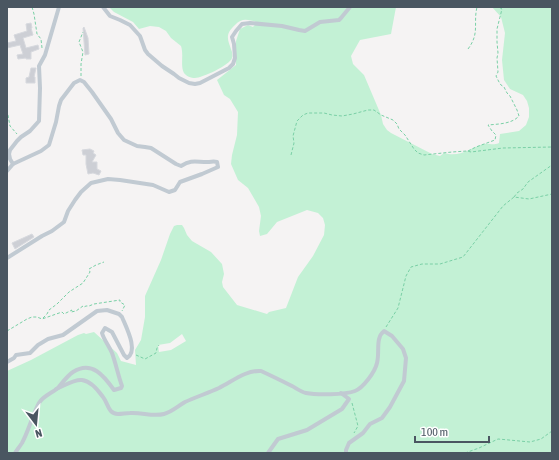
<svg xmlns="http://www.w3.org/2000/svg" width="559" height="460" viewBox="0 0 559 460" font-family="'Asap Condensed',sans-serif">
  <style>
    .green { fill: #c3f1d5; fill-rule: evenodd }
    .building { fill: #cdcfd5; stroke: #d7d9de }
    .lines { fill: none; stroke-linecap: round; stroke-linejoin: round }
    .path { stroke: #7ad0a6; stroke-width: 1; stroke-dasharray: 3 2; stroke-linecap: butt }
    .minor { stroke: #c1cad2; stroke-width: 4 }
  </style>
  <rect width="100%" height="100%" fill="#f5f3f3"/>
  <!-- green -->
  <path class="green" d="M109,7H396L391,34L360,40L351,56L353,64L364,75L381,115L383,124L387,130L391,133L432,154L440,156L444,153C460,158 469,148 484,144C490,143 492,146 499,143L500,134L519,131L526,125L529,117V108L527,101L523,95L510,89L504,80L502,60L505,33L501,17L492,7H552V453H7V371L31,360L78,335L84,333L86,334L94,332L117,353L121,361L136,365L135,350L141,340L145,317V296L161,260L170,234L174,226L177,225H182L184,228L187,235L192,241L211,252L222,264L224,274L222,282L223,287L237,305L267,314L269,312L286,308L298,277L313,256L324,235L325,225L323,218L318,213L307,210L277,222L267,234L260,236L259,231L261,216L259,207L248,188L238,180L231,164L232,155L237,135L238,112L230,99L224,95L217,80L236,65V41L240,29L248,25L253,27L257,22C249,20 242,17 235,25C224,35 228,40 232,52C232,55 233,56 232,58C230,65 202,78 195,78C191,78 186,76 184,73C180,66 184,55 181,46L171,38L166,31L159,27L150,26L139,29L133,22L114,12ZM182,334L186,341L171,350L159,352L158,345L170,343Z"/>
  <!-- building -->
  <g class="building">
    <path d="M31,23L32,28H31L33,35L23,38L26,48L38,45L39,49L31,52V59H26V58L18,59L17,55L23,54L20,45L7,48V43L16,41L14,35L27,31L26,24Z"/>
    <path d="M84,27L88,38L89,54L85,55L83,28Z"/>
    <path d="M31,68H36L34,77H35V83H26V78L29,77Z"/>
    <path d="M90,149L94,151L93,153L96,155L92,162H97V169L101,171L99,175L93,173L88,174L86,164V155H83L82,150Z"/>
    <path d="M32,234L34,237L15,249L12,243Z"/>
  </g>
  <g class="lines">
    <!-- path -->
    <g class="path">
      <path d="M32,7L34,14L37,34L41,39L42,48"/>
      <path d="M468,49C480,33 473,24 477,7"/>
      <path d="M81,76V64L83,52L79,42L83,32"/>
      <path d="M7,110L10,126L17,134"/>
      <path d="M468,151L476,147L495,140L496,135L492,131L488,125C498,124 512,124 519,116L517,110L510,96L507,93L504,87L501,85L499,82L496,76L498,72L497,58L498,53L497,42V29L502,9L499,7"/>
      <path d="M291,155L294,143L293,136L297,121L303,115L308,113H324L332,115L342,116L353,114L368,110H374L381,115L393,120L397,124L399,129L405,135L414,149L418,153L424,155L452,152L467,151L471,152L503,148L552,147"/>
      <path d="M514,197L517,193L523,189L528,182L552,165"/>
      <path d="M43,318L47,314L49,310L57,304L69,292L83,283L90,272L89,269L96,265L104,262"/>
      <path d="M386,327L398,308L406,276L411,267L422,264H440L463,257L503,206L514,197L529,199L552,194"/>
      <path d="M7,331L27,319L32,317H37L42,319L62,312L64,314L72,310L71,312L76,311L83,306L84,307L86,306H89L94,304L120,300V302L125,305L122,311"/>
      <path d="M136,355L145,359L156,353L157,348L159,345"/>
      <path d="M352,403L358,426L354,433"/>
      <path d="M465,453L479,448L498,439L509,440L530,442L541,439L552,431"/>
    </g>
    <!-- minor -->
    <g class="minor">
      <path d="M103,7L110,16L120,20L130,25L140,36L145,50L148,54L162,66L174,74L179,78L189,83L195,84L200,83L229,68L233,64L235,58L234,44L232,37L236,31L242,24L250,23L282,26L299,30L305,31L320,22L339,20L341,18L350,7"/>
      <path d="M7,171L13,164L10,159L9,154L10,150L17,141L21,137L30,131L39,121L40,88L39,66L45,55L59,7"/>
      <path d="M7,258L42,236L52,231L64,222L68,211L75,200L81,192L91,183L108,179L120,180L153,185L169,192L175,190L180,182L202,174L218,167L217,162C213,161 212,162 207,162C196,162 192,159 181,166L176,164L151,148L145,147L137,146L124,140L118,133L111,119L92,92L84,82L80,80L74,83L61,100L59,106L56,122L49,145L41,151L13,164"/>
      <path d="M7,362L14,358L16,355L30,353L38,345L48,339L63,335L97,311L107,310L119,314L122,317C126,327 139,351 127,358L124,355L112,332L105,328L102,333C104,340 109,346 112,353C116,364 118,375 122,386L121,388L114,390C104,376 92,360 73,372C67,376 63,382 58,388C52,393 43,396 39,403C32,416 29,430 22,443C20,446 17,450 15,453"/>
      <path d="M56,389C64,386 74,379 82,380C91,381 98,390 103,397C108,403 108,414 118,414C122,414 126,413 130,413C142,412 152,417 164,414C172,412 178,406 185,402C196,397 208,393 219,388C233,381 246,370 261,371C272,376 282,381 292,386C296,388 301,392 306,393C316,395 345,395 355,391C363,388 375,372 377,363C380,352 375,338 384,331L392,336L403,349L406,358L404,381L390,407L382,418L370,424L363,433L349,443L346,450V453"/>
      <path d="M268,453L278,439L307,430L342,409L349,399L341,393"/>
    </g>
  </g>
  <!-- border -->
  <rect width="559" height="460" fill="none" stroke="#4a5661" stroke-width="16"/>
  <!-- north arrow -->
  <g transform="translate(36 424) rotate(164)" stroke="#ffffff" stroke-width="3" paint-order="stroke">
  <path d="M0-3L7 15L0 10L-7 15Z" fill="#4a5661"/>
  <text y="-6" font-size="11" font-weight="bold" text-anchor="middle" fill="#4a5661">N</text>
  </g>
  <!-- scale -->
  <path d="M415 436v6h74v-6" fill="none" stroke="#4a5661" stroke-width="2"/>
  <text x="421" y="436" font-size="12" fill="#4a5661" stroke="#ffffff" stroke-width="3" paint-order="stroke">100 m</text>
</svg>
